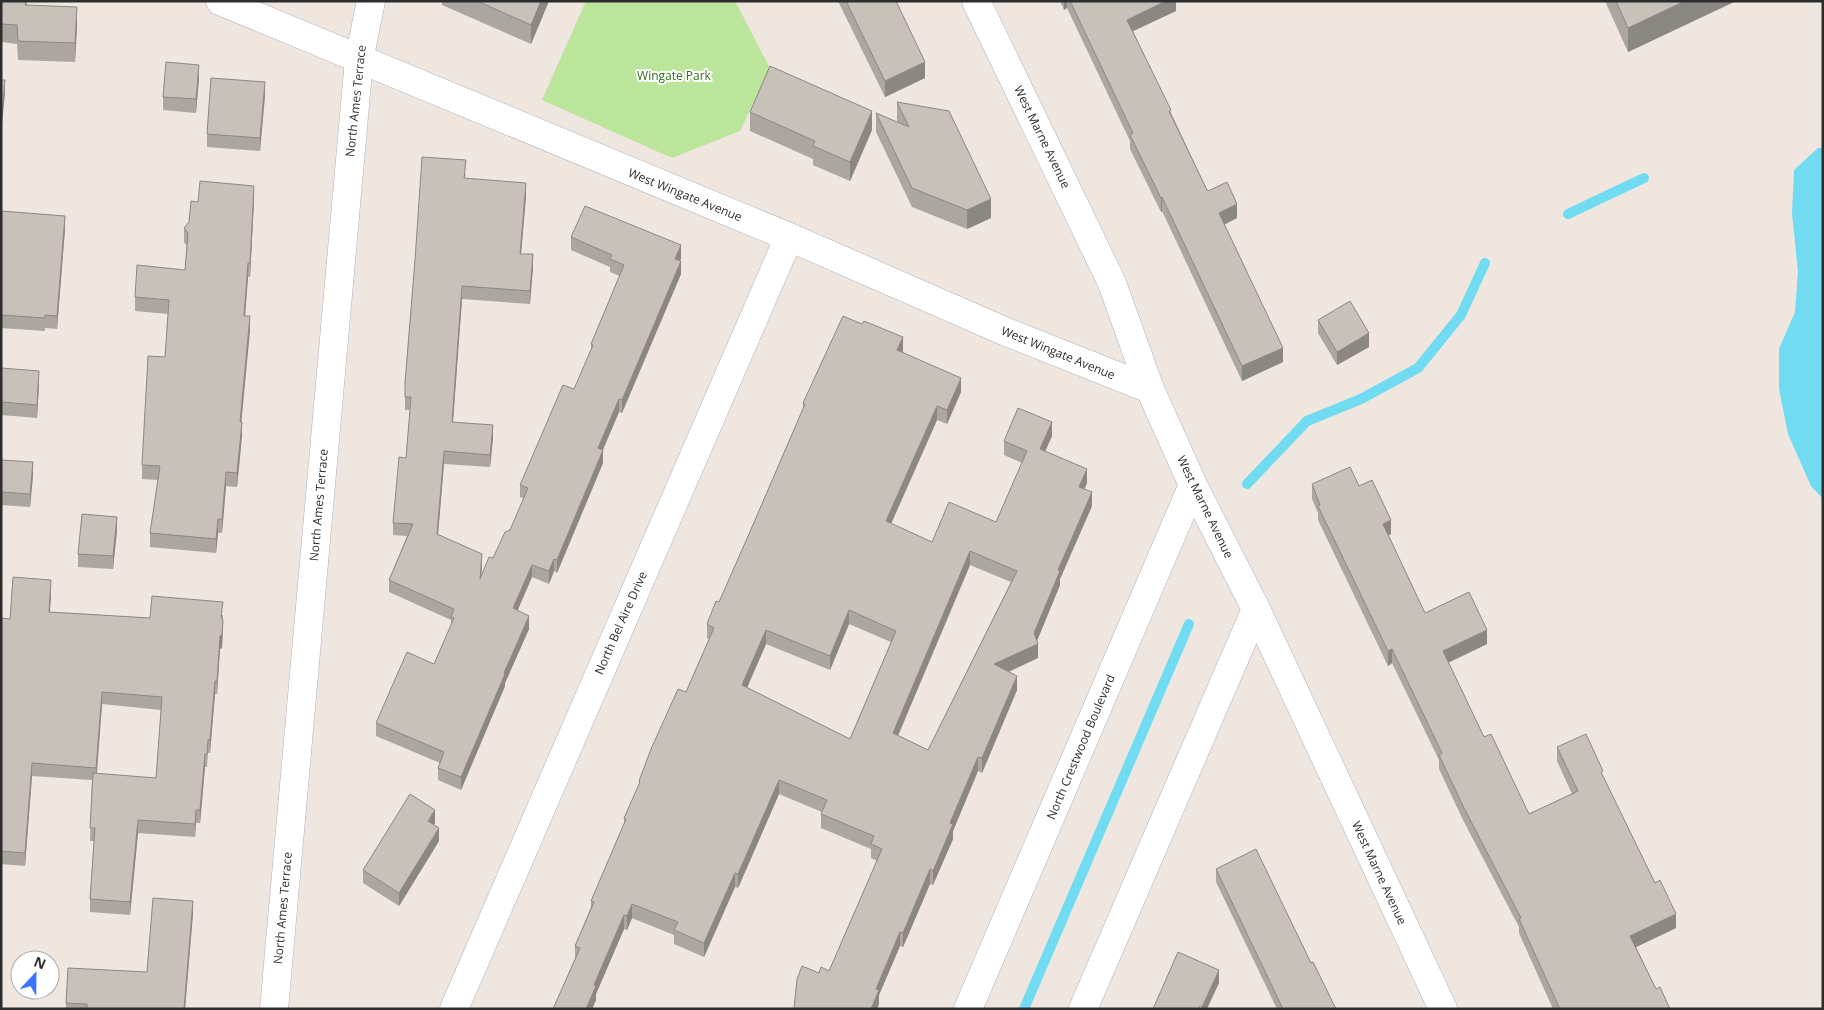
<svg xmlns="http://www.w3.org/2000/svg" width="1824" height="1010" viewBox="0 0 1824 1010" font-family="'Open Sans',sans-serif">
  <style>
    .green { fill: #bbe59b }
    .water { fill: #71dcf1 }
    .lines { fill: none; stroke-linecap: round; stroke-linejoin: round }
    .stream { stroke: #71dcf1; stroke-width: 10 }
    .minor-casing { stroke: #afb3bd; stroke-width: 29 }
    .minor { stroke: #fff; stroke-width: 28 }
    .wall { fill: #aba6a0; fill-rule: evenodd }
    .shaded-wall { fill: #8b8782 }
    .building { fill: #c7c1ba; stroke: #8b8782; fill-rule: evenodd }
    .labels { text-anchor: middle; stroke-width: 4; stroke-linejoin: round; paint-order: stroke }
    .park-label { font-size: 12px; fill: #336d19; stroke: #fff }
    .street-label { font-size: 12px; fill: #2d2d2d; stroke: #fff }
  </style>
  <rect width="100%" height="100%" fill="#eee6df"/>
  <!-- green -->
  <path class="green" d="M586,1H735L770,68L740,131L672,158L542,100Z"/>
  <!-- water -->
  <path class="water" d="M1818,148H1823V499L1811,486L1788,434L1779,389V349L1795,312L1798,271L1792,214L1794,170Z"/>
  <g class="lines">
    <!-- stream -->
    <g class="stream">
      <path d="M1568,214L1644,178"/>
      <path d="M1247,484L1307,421L1361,399L1418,368L1461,315L1485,263"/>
      <path d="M1024,1009L1189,624"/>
    </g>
    <!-- minor casing -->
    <g class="minor-casing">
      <g id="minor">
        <path d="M220,1L789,237L1004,331L1150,389"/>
        <path d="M976,1L1112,283L1150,389L1193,485L1256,609L1443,1009"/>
        <path d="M274,1009L359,60L371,1"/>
        <path d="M454,1009L789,237"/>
        <path d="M968,1009L1193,485"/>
        <path d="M1083,1009L1256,609"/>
      </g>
    </g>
    <!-- minor -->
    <use href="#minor" class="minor"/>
  </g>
  <!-- wall -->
  <g class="wall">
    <path d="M1,1H27V5L77,26L75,62L18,60L17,44L1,42Z"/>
    <path d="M442,1H549L531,44L442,5Z"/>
    <path d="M838,1H896L925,78L885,97Z"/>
    <path d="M1060,1H1176V11L1133,31L1207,190L1237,218L1224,225L1283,362L1242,381L1162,211L1161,212L1130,149V141L1067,8L1064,10Z"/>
    <path d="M1605,1H1736L1628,52Z"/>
    <path d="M199,78L196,113L163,110V97Z"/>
    <path d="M265,95L260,151L207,147V134Z"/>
    <path d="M897,102L991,218L967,229L912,207L876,132V113L897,122Z"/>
    <path d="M750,112L872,130L850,181L813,165V159L750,131Z"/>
    <path d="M466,173L465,178L526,196L521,254L533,267L530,304L462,299L453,422L493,438L490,467L444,464L438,534L482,566L481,576L493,558L510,530L524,499L520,497V485L574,389L591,350V344L620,276L610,272V267L571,250V237L681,258L680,261L681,274L622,413L619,412L603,450V463L557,573L554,571L549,584L532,577L517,611L529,629L505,683V686L461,790L438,780V768L440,763L376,736V723L434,664L451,625V620L389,592V580L407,536L393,535V523L406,458L410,410H405V383L415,260Z"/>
    <path d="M254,200L250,277H248L245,316L250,330L241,422L242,436L237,487L226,486L222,533H218L216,553L150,547V533L158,480L142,479V465L165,357L168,314L135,311V297L185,270L187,246L184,242V228L189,222L198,202Z"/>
    <path d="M1,211L65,229L57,329L45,328V331L1,328Z"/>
    <path d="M1318,320L1369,347L1337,365L1318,333Z"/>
    <path d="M903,351L902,353L961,392L947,424L937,420L891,524L932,542L996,522L1022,463L1004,455V441L1052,436L1045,451L1087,483L1084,489L1092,506L1060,579V585L1037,640L1038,658L1009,672L1017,690L982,773L978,771L953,831V839L933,885L930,884L903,947L900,946L879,995V1004L877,1009H794L797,979L829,971L877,861L871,858V849L821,828V814L822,812L779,794L738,888L735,887L704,957L674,944V935L632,918L627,930L624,929L596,994V1000L592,1009H553L575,960V946L591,907V901L624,824V818L639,785V781L686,692L709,639L707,638V624L719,602L749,534L803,409V403ZM970,565L1011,582L928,750L898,736ZM849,624L891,642L850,739L747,688L766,644L830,670Z"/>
    <path d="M1,368L39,384L37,418L1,415Z"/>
    <path d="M1,460L33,475L30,507L1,505Z"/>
    <path d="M1312,484L1359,486L1391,534L1388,536L1425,613L1487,644L1448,663L1484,737L1529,814L1572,794L1557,761V747L1603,777L1676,928L1636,947L1656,989L1670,1009H1553L1519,933V927L1463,820L1439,769V760L1392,663L1388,666L1318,520V513L1312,499Z"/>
    <path d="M117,530L113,569L78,567V554Z"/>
    <path d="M51,593L50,612L150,618L223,615V633L222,648L220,649L217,694H215L210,753H208L207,767H205L200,823H196L195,837L138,833L130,915L90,912V899L94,841H90L92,780L32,776L25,866L1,864V618L10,619ZM102,704L161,710L156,778L97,774Z"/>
    <path d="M435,823L434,825L439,841L399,906L363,883V870Z"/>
    <path d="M1216,869L1311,963L1336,1009H1277L1216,882Z"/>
    <path d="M193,913L185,1009H66V1003L147,972Z"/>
  </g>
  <!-- shaded-wall -->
  <g class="shaded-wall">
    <path d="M541,1H549L531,44V25Z"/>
    <path d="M1064,1H1067V8L1064,10Z"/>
    <path d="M1166,1H1176V11L1127,34V20Z"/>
    <path d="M1685,1H1736L1628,52V28Z"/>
    <path d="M77,7V26L75,62V43Z"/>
    <path d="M925,62V78L885,97V81Z"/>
    <path d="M199,65V78L196,113V99Z"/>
    <path d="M5,80V93L1,135V122Z"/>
    <path d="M265,82V95L260,151V138Z"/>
    <path d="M872,111V130L850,181V162Z"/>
    <path d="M526,183V196L520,266V254Z"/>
    <path d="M254,186V200L250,277V263Z"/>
    <path d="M1162,197V211L1161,212V198Z"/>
    <path d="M991,199V218L967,229V210Z"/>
    <path d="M1237,204V218L1219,227V213Z"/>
    <path d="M65,216V229L57,329V316Z"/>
    <path d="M681,245V258L675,271V259Z"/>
    <path d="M533,254V267L530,304V291Z"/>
    <path d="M681,261V274L622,413V400Z"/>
    <path d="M248,263V277L244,330V316Z"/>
    <path d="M462,286V299L452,435V422Z"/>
    <path d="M250,316V330L240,436V422Z"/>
    <path d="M1369,333V347L1337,365V352Z"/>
    <path d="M903,337V351L897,364V350Z"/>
    <path d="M1283,348V362L1242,381V366Z"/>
    <path d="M39,371V384L37,418V405Z"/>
    <path d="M961,378V392L947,424V410Z"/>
    <path d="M619,399V412L598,461V448Z"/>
    <path d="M937,406V420L886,535V521Z"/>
    <path d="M242,422V436L237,487V473Z"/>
    <path d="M1052,422V436L1040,463V449Z"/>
    <path d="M493,425V438L490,467V455Z"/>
    <path d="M603,450V463L557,573V560Z"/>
    <path d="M444,451V464L437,546V534Z"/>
    <path d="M33,462V475L30,507V494Z"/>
    <path d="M1087,469V483L1079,501V487Z"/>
    <path d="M226,472V486L222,533V519Z"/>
    <path d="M1092,492V506L1060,579V585L1035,646L1038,644V658L994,678V664L1058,570Z"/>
    <path d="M117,517V530L113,569V556Z"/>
    <path d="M218,519V533L216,553V539Z"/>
    <path d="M1391,520V534L1383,538V524Z"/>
    <path d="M970,551V565L893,747V733Z"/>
    <path d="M482,554V566L480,591V579Z"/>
    <path d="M554,559V571L549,584V571Z"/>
    <path d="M532,565V577L513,621V608Z"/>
    <path d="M51,580V593L49,625V612Z"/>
    <path d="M849,610V624L830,670V656Z"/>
    <path d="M529,616V629L505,683V686L461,790V777L504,673Z"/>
    <path d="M223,620L222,648L220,649L217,694V681L220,636Z"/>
    <path d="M766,630V644L742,699V685Z"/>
    <path d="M1487,630V644L1443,665V651Z"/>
    <path d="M1392,649V663L1388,666V651Z"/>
    <path d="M1017,676V690L982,773V758Z"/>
    <path d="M215,681V694L210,753V740Z"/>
    <path d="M102,692V704L96,780V768Z"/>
    <path d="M205,754V767L200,823V810Z"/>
    <path d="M978,757V771L953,831V839L933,885V871L950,823Z"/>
    <path d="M32,763V776L25,866V853Z"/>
    <path d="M779,780V794L738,888V874Z"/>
    <path d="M196,810V823L195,837V824Z"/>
    <path d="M435,810V823L428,834V821Z"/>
    <path d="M138,820V833L130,915V902Z"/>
    <path d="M439,828V841L399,906V893Z"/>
    <path d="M930,869V884L903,947V933Z"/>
    <path d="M735,873V887L704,957V943Z"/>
    <path d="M193,901V913L185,1009H184Z"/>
    <path d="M632,904V918L627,930V916Z"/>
    <path d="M1676,914V928L1630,950V936Z"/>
    <path d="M624,915V929L596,994V1000L592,1009H586L594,985Z"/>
    <path d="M900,932V946L879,995V1004L877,1009H871L876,989Z"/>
    <path d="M1219,970V983L1207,1009H1202V1007Z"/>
  </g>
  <!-- building -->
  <g class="building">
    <path d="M1,1H26L25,5L77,7L75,43L18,41L17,25L1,24Z"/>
    <path d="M477,1H541L531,25Z"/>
    <path d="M846,1H896L925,62L885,81Z"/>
    <path d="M1070,1H1166L1127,20L1171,110L1169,111L1207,190L1208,191L1227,182L1237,204L1219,213L1283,348L1242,366L1162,197L1161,198L1130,135L1133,133Z"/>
    <path d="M1616,1H1685L1628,28Z"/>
    <path d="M166,62L199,65L196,99L163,97Z"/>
    <path d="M770,66L872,111L850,162L813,146L815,141L750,112Z"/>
    <path d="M211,78L265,82L260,138L207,134Z"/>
    <path d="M1,80H5L1,122Z"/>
    <path d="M897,102L949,111L991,199L967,210L912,188L876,113L909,127Z"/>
    <path d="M422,157L466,160L464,178L526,183L520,254H533L530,291L462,286L452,422L493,425L490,455L444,451L437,534L482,554L480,579L489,557L493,558L505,532L510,530L528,488L520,485L563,385L574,389L593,345L591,344L624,265L610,259L612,255L571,237L585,206L681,245L675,259L681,261L622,400L619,399L598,448L603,450L557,560L554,559L549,571L532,565L513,608L529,616L504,673L505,674L461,777L438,768L444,752L376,723L407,652L434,664L454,618L451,617L454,609L389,580L413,524L393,523L399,457L406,458L411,397H405V383L415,260Z"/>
    <path d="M200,181L254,186L250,263H248L244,316H250L240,422H242L237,473L226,472L222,519H218L216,539L150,533L160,466L142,465L148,356L165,357L169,300L135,297L137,265L185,270L188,233L184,228L189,222L191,201L198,202Z"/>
    <path d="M1,211L65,216L57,316L45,315V318L1,315Z"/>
    <path d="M1350,301L1369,333L1337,352L1318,320Z"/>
    <path d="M843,316L862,324L864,321L903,337L897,350L961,378L947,410L937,406L886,521L932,542L949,502L996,522L1027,451L1004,441L1018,408L1052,422L1040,449L1087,469L1079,487L1092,492L1058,570L1060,571L1034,633L1038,644L994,664L1017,676L982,758L978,757L950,823L953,824L933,871L930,869L903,933L900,932L876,989L879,990L871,1009H795L794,1008L797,979L802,966L819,973L821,967L829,971L882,849L871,844L874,836L821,814L827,800L779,780L738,874L735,873L704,943L674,930L678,922L632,904L627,916L624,915L594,985L596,986L586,1009H553L580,948L575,946L594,902L591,901L626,819L624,818L640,782L639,781L651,749L678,689L686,692L714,628L707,624L716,601L719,602L749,534L805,404L803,403ZM970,551L1017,571L928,750L893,733ZM849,610L896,631L850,739L742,685L766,630L830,656Z"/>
    <path d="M1,368L39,371L37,405L1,402Z"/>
    <path d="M1,460L33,462L30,494L1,492Z"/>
    <path d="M1350,467L1359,486L1372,480L1391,520L1383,524L1425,613L1469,592L1487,630L1443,651L1484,737L1491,734L1529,814L1578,791L1557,747L1586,734L1603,771L1601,772L1655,883L1660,880L1676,914L1630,936L1656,989L1660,987L1670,1009H1560L1519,919L1521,918L1463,806L1439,755L1442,753L1392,649L1388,651L1318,506L1320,505L1312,484Z"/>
    <path d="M82,514L117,517L113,556L78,554Z"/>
    <path d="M13,577L51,580L49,612L150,618L152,596L223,602L221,617L223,620L222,635L220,636L217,681H215L210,740H208L207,754H205L200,810H196L195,824L138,820L130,902L90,899L95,828H90L93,773L156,778L162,697L102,692L96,768L32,763L25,853L1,851V618L10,619Z"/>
    <path d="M410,794L435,810L428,821L439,828L399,893L363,870Z"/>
    <path d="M1256,849L1311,963L1313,962L1336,1009H1283L1216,869Z"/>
    <path d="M153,898L193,901L184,1009H87V1004L66,1003L68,968L147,972Z"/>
    <path d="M1178,952L1219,970L1202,1007L1200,1006L1199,1009H1153Z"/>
  </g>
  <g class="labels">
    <!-- park labels -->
    <g class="park-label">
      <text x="674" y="80">Wingate Park</text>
    </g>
    <!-- street labels -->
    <g class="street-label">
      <text transform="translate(356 101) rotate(-84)" y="4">North Ames Terrace</text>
      <text transform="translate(1042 137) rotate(64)" y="4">West Marne Avenue</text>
      <text transform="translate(685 195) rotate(22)" y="4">West Wingate Avenue</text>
      <text transform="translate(1058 353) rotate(22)" y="4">West Wingate Avenue</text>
      <text transform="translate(319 505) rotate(-85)" y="4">North Ames Terrace</text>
      <text transform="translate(1205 507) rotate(64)" y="4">West Marne Avenue</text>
      <text transform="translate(621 623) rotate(-66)" y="4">North Bel Aire Drive</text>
      <text transform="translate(1081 747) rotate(-67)" y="4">North Crestwood Boulevard</text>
      <text transform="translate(1379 873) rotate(65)" y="4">West Marne Avenue</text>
      <text transform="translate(283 908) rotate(-85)" y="4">North Ames Terrace</text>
    </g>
  </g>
  <!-- border -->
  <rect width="1824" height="1010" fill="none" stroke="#2d2d2d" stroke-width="5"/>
  <!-- north arrow -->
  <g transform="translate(35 975) rotate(22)"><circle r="24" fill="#ffffff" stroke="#ababab"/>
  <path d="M0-4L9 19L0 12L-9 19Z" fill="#3d73fe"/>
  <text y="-8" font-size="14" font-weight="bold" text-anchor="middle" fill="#2d2d2d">N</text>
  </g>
</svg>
